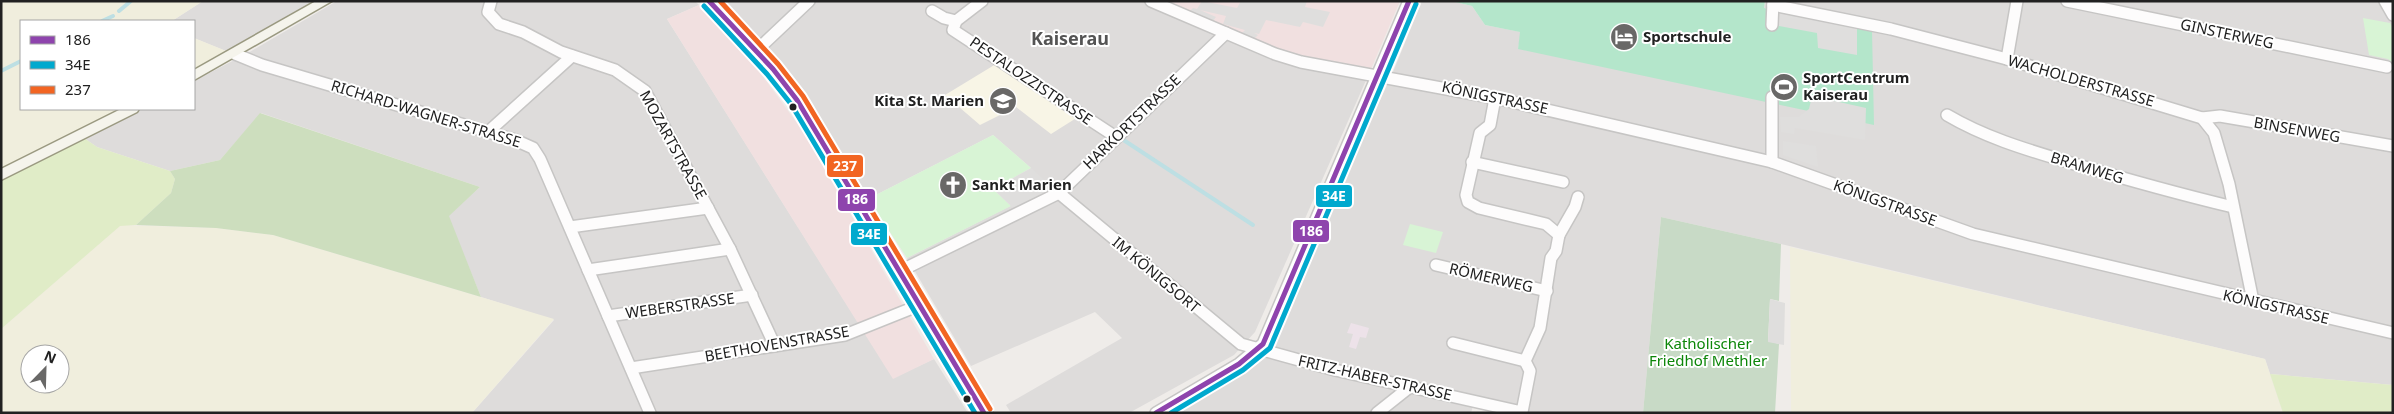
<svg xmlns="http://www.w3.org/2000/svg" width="2394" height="414" viewBox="0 0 2394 414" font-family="'Noto Sans',sans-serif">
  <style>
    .residential { fill: #dedcdb }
    .commercial { fill: #f1e0e0 }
    .industrial { fill: #ede2e9 }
    .education { fill: #f8f5e6 }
    .farmland { fill: #f0eedd; fill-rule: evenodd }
    .grass { fill: #e0ecc7 }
    .forest { fill: #cddebe }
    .cemetery { fill: #c8dac6 }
    .park { fill: #d8f4d5 }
    .pitch { fill: #b4e6cb }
    .parking { fill: #dfdedd }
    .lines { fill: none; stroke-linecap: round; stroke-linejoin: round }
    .stream { stroke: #bddfe3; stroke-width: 4 }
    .street-casing { stroke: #c6c5c4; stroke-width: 14 }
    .secondary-casing { stroke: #9a9980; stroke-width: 3 }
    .street { stroke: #fdfcfc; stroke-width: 11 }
    .secondary { fill: #f5f4ec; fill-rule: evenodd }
    .bus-1-casing { stroke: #fff; stroke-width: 9 }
    .bus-2-casing { stroke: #fff; stroke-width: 9 }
    .bus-3-casing { stroke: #fff; stroke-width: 9 }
    .bus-1 { stroke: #8e44ad; stroke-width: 5 }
    .bus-2 { stroke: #00a9ce; stroke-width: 5 }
    .bus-3 { stroke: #f26522; stroke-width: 5 }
    .bus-dot { fill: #212121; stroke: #fff; stroke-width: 2 }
    .labels { text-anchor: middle; stroke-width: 4; stroke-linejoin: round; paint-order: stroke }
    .street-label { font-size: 15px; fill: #212121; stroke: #fff }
    .poi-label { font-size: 15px; font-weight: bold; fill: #212121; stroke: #fff; text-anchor: start }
    .park-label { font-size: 15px; fill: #0c8608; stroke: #fff }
    .quarter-label { font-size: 18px; font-weight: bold; fill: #545454; stroke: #fff }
    .line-badge { stroke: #fff; stroke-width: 2 }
    .badge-label { font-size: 14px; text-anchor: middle; font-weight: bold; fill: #fff }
  </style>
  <rect width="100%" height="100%" fill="#efece9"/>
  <!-- residential -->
  <g class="residential">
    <path d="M203,1H318L231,53L194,38V21H172Z"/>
    <path d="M337,1H695L699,5L667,19L893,378L934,359L968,413H472L554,320L481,297L448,216L480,187L261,113L220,160L170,171L97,147L84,138L140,109H194V81L248,53Z"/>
    <path d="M720,1H1163L1289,53L1371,69L1255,332L1234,355L1129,413H1011L1006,405L1122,338L1095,312L971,366L907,258L1010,206L1031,168L993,135L868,199L827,132L752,35Z"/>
    <path d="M1422,1H1451L1472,6L1485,25L1521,32L1518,49L1871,30L1764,8L1765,1H2393V385L2270,374L2265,359L1781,244L1661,217L1643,413H1502L1473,406L1471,413H1172L1259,363L1393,72Z"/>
  </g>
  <!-- commercial -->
  <g class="commercial">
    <path d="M1163,1H1400L1371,69L1289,53L1263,45Z"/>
    <path d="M699,5L745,52L802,130L934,359L893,379L667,19Z"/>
  </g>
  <!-- industrial -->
  <path class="industrial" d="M1351,323L1369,328L1366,338L1360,337L1356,349L1349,347L1353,334L1347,333Z"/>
  <!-- education -->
  <path class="education" d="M996,64L1078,117L1051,134L1016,107L980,125L945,95Z"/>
  <!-- farmland -->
  <g class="farmland">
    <path d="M1,1H203L172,21H21V109H121L1,169Z"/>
    <path d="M194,38L231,53L194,72Z"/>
    <path d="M120,225L216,228L273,235L554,319L472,413H1V329ZM30,354H60V384H30Z"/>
    <path d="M1790,247L2265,359L2283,413H1791Z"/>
  </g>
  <!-- grass -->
  <g class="grass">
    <path d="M84,138L97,147L170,171L175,179L171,193L136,225L120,226L1,329V178Z"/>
    <path d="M2270,374L2393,385V413H2283Z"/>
  </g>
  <!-- forest -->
  <path class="forest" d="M260,113L480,187L449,216L481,297L273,235L216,228L136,225L171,193L175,179L170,171L220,160Z"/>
  <!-- cemetery -->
  <path class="cemetery" d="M1661,217L1781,244L1779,301L1770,299L1768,341L1779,344L1775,413H1643Z"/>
  <!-- park -->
  <g class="park">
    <path d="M2363,18L2390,23L2393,28V63L2388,59L2369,55Z"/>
    <path d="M993,135L1031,168L993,189L1011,206L907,258L868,199Z"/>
    <path d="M1410,224L1443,232L1436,253L1403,245Z"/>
  </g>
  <!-- pitch -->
  <path class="pitch" d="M1451,1H1765L1764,8L1872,30L1874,125L1518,49L1520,32L1485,25L1472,6Z"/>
  <!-- parking -->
  <g class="parking">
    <path d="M1202,1L1237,8L1241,1H1307L1305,7L1330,12L1323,27L1303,22L1300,27L1266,20L1259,34L1254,33L1258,35L1253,40L1241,34L1245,30L1223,24L1226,16L1200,10L1216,17L1212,22L1189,12L1193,8L1197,9Z"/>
    <path d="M1779,12L1857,28V55L1818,48L1817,33L1779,26Z"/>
    <path d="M1812,96L1866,108L1865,140L1795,128L1794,134L1781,132L1780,117H1798L1809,109Z"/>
    <path d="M1783,141L1816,146L1818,167L1783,155Z"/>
    <path d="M1031,168L1053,188L1014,209L993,189Z"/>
    <path d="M1770,299L1785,303L1784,345L1768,342Z"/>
  </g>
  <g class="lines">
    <!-- stream -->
    <g class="stream">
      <path d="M119,11L131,1"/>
      <path d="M102,21L113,16"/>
      <path d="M1,71L21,61"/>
      <path d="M1122,139L1253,225"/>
    </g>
    <!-- street casing -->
    <g class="street-casing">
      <g id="street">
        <path d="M491,1L488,12L499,24L523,32L561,52L615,70L645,91L730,249L775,346"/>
        <path d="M1151,1L1275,54L1301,62L1495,98L1772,162L1973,234L2393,333"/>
        <path d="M2067,1L2387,67"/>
        <path d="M2385,1L2393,15"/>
        <path d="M1773,5L1891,29L2007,59L2202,118L2214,133L2229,184L2253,301"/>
        <path d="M932,11L944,18L956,21L982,1"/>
        <path d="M956,21L953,30L1116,137"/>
        <path d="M1772,25L1773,1"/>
        <path d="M756,51L809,1"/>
        <path d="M235,54L262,65L515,140L533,148L540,159L650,413"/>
        <path d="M2007,59L2017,1"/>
        <path d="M1772,97V162"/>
        <path d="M1947,115C1986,138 2028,150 2071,163C2125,179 2179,194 2233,207"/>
        <path d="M2202,118L2220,116L2393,146"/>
        <path d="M488,132L572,56"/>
        <path d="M1472,162L1563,182"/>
        <path d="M1059,193L1241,344L1335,370L1522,412L1530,371L1525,361L1540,328L1551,258L1556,251L1559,235L1546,224L1479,208L1468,202L1466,195L1480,133L1490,125L1495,98"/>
        <path d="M570,227L708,208"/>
        <path d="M1559,235L1575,207L1578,197"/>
        <path d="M1436,265L1547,291"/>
        <path d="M588,270L730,249"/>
        <path d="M900,271L1059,193L1226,33"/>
        <path d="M608,316L752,295"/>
        <path d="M1453,343L1525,361"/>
        <path d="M631,368L845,335L920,305"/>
        <path d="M1156,413L1239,364L1263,344L1409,1"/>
        <path d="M1377,413L1411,386"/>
      </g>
    </g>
    <!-- secondary casing -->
    <g class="secondary-casing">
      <g id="secondary">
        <path d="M316,1H332L194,80V70Z"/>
        <path d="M703,1H716L778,66L802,97L993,413H975L791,102L768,72Z"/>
        <path d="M121,109H139L137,112L1,180V169Z"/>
      </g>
    </g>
    <!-- street -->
    <use href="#street" class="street"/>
    <!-- secondary -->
    <use href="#secondary" class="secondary"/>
    <!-- bus-1 casing -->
    <g class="bus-1-casing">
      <g id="bus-1">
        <path d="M709,1L773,69L797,100L984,413"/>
        <path d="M1156,413L1239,364L1263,344L1409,1"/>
      </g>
    </g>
    <!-- bus-2 casing -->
    <g class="bus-2-casing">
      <g id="bus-2">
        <path d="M704,6L767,74L791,104L975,413"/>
        <path d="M1171,413L1243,370L1270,348L1416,4"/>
      </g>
    </g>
    <!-- bus-3 casing -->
    <g class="bus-3-casing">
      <path id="bus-3" d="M720,1L778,64L803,96L990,409"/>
    </g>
    <!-- bus-1 -->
    <use href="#bus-1" class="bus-1"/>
    <!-- bus-2 -->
    <use href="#bus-2" class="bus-2"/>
    <!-- bus-3 -->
    <use href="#bus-3" class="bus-3"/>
  </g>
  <!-- icons -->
  <defs>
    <g id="hotel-disc" transform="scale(1.4375)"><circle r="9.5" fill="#696867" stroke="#fff"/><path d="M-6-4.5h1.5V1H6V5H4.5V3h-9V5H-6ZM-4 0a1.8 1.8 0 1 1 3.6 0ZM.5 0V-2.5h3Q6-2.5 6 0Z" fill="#fff"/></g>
    <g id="stadium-disc" transform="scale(1.4375)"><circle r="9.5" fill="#696867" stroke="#fff"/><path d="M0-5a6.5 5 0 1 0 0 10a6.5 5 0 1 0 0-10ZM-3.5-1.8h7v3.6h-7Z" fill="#fff"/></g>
    <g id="school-disc" transform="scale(1.4375)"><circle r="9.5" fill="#696867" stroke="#fff"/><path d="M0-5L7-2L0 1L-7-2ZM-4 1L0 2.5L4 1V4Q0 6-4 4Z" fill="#fff"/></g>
    <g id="church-disc" transform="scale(1.4375)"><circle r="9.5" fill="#696867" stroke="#fff"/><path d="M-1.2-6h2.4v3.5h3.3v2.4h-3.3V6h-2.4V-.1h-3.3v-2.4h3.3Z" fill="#fff"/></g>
  </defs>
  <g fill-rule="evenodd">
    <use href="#hotel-disc" x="1624" y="37"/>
    <use href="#stadium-disc" x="1784" y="87"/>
    <use href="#school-disc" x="1003" y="101"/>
    <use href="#church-disc" x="953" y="185"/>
  </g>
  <!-- markers -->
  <g class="bus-dot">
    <circle cx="793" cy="107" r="4.5"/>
    <circle cx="967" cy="399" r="4.5"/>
  </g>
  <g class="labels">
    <!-- street labels -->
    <g class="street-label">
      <text transform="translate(2227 34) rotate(12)" y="5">GINSTERWEG</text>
      <text transform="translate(1031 81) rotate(34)" y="5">PESTALOZZISTRASSE</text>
      <text transform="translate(2081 81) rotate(16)" y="5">WACHOLDERSTRASSE</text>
      <text transform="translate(1495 98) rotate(12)" y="5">KÖNIGSTRASSE</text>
      <text transform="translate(426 114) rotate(17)" y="5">RICHARD-WAGNER-STRASSE</text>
      <text transform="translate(1132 122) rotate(-44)" y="5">HARKORTSTRASSE</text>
      <text transform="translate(2297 130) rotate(10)" y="5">BINSENWEG</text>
      <text transform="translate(673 145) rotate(61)" y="5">MOZARTSTRASSE</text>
      <text transform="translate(2087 168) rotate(17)" y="5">BRAMWEG</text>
      <text transform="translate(1885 203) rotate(20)" y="5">KÖNIGSTRASSE</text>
      <text transform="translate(1156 275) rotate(40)" y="5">IM KÖNIGSORT</text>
      <text transform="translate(1491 278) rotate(13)" y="5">RÖMERWEG</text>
      <text transform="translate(680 306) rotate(-8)" y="5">WEBERSTRASSE</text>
      <text transform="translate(2276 307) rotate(13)" y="5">KÖNIGSTRASSE</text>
      <text transform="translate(777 344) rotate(-10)" y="5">BEETHOVENSTRASSE</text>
      <text transform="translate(1375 378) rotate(13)" y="5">FRITZ-HABER-STRASSE</text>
    </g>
    <!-- poi labels -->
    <g class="poi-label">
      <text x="1643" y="42">Sportschule</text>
      <text x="1803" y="83">SportCentrum<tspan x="1803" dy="17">Kaiserau</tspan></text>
      <text x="984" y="106" text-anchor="end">Kita St. Marien</text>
      <text x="972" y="190">Sankt Marien</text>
    </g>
    <!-- park labels -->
    <g class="park-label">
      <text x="1708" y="349">Katholischer<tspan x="1708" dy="17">Friedhof Methler</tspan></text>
    </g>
    <!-- quarter labels -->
    <g class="quarter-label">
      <text x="1070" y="45">Kaiserau</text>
    </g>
  </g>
  <g class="line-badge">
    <rect x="826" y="154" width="38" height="24" rx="5" fill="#f26522"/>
    <rect x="1315" y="184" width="38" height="24" rx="5" fill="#00a9ce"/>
    <rect x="837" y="188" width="39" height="24" rx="5" fill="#8e44ad"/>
    <rect x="1292" y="219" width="38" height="24" rx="5" fill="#8e44ad"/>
    <rect x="850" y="222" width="38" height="24" rx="5" fill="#00a9ce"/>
  </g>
  <g class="badge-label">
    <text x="845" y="171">237</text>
    <text x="1334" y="201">34E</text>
    <text x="856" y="204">186</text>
    <text x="1311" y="236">186</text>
    <text x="869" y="239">34E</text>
  </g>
  <!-- border -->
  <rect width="2394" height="414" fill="none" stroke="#212121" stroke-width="5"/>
  <!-- legend -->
  <rect x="20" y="20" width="175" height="90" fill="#ffffff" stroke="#a6a6a6"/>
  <rect x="30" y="36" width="25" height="8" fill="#8e44ad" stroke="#a6a6a6"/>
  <text x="65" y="45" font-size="15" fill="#212121">186</text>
  <rect x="30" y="61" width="25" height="8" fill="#00a9ce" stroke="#a6a6a6"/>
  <text x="65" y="70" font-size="15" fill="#212121">34E</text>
  <rect x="30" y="86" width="25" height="8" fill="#f26522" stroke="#a6a6a6"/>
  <text x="65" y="95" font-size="15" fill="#212121">237</text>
  <!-- north arrow -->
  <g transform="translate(45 369) rotate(23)"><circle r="24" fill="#ffffff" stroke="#a6a6a6"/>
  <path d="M0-4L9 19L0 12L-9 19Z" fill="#696867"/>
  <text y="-8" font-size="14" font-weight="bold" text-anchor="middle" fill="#212121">N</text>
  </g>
</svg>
